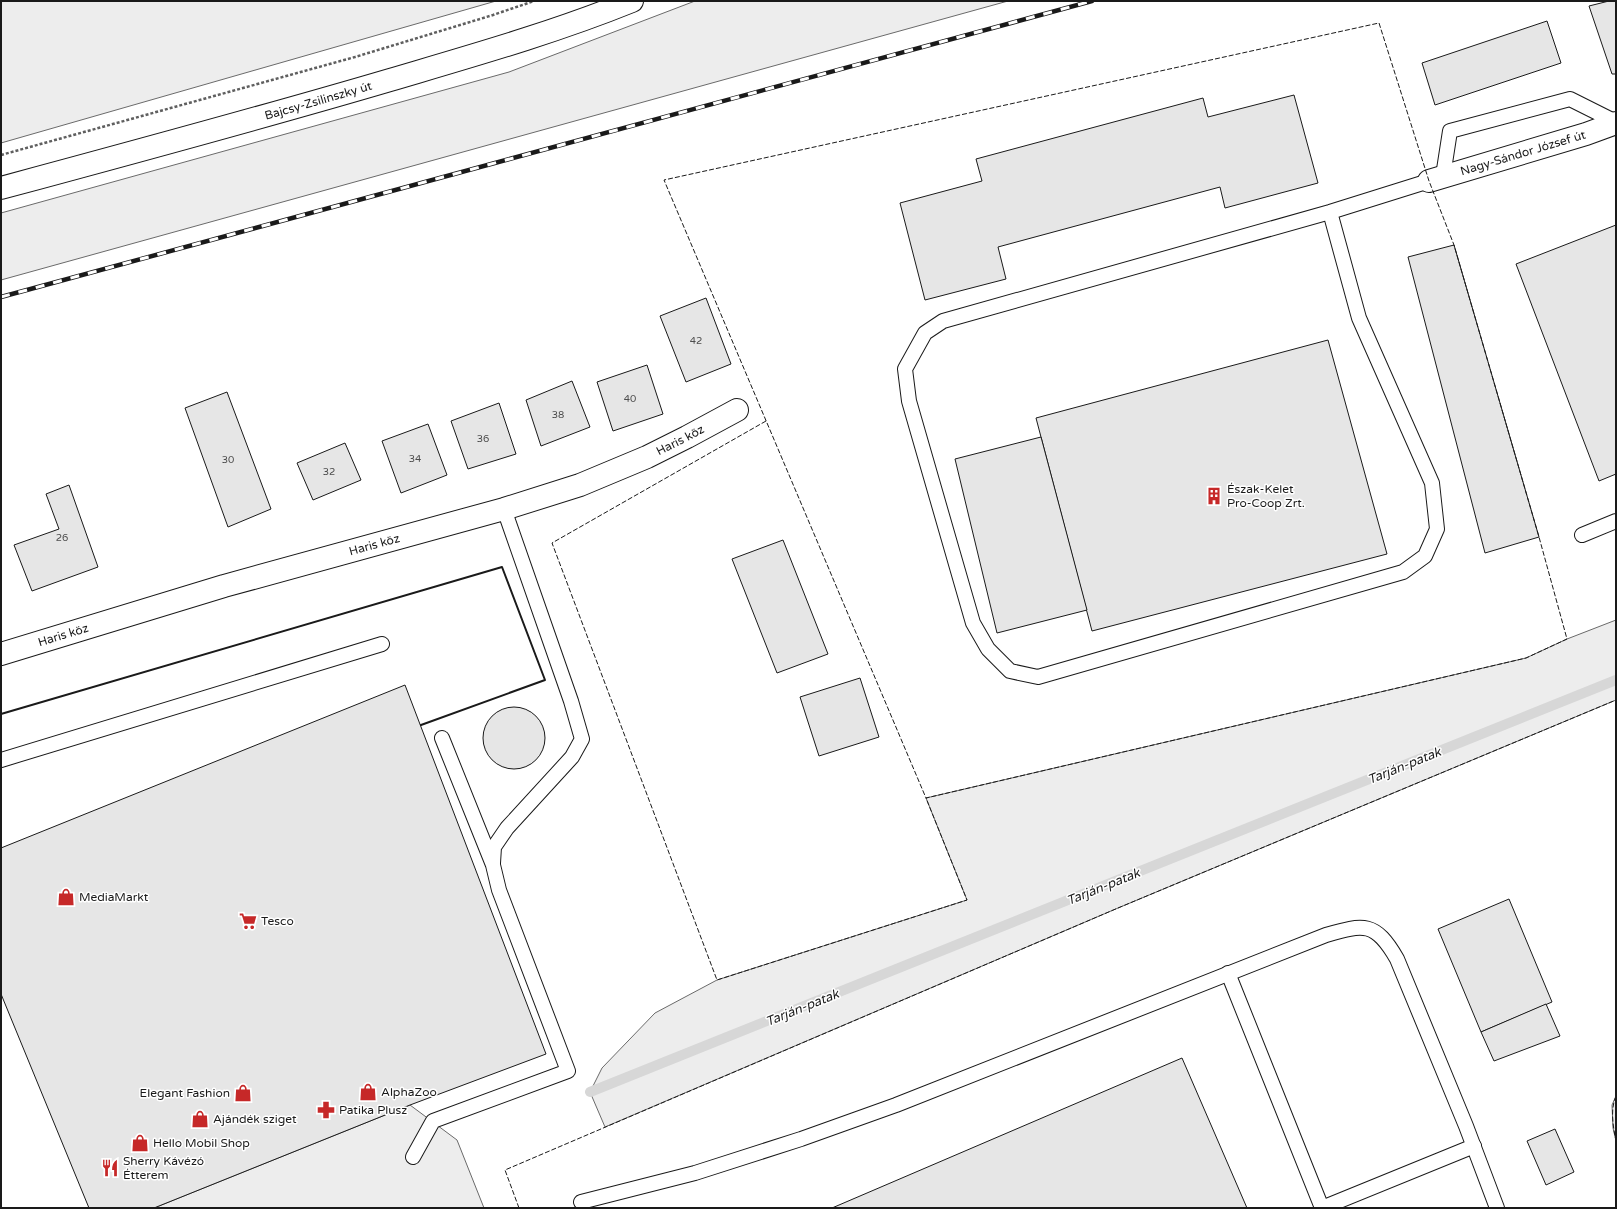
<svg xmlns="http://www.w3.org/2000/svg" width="1617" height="1209" viewBox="0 0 1617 1209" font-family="'Varela Round',sans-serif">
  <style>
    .built { fill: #ededed; stroke: #6a6a6a }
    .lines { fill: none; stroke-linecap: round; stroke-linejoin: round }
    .stream { stroke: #d7d7d7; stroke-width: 10 }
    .building { fill: #e6e6e6; stroke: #1a1a1a }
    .lane-casing { stroke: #1a1a1a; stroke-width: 16 }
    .street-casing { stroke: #1a1a1a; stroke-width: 24 }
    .primary-casing { stroke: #1a1a1a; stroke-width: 24 }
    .path { stroke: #5f5f5f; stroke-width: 2.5; stroke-dasharray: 3 2; stroke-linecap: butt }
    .lane { stroke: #fff; stroke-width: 14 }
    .street { stroke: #fff; stroke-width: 22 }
    .primary { stroke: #fff; stroke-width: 22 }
    .rail-casing { stroke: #1a1a1a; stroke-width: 4.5 }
    .rail { stroke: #fff; stroke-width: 3; stroke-dasharray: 9; stroke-linecap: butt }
    .fence { stroke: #1a1a1a; stroke-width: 1; stroke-dasharray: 5 2; stroke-linecap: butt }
    .wall { stroke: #1a1a1a; stroke-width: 2 }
    .labels { text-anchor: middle; stroke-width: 3; stroke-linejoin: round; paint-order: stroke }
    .number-label { font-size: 10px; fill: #4d4d4d }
    .street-label { font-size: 12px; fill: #1a1a1a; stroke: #fff }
    .poi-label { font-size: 12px; fill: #1a1a1a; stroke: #fff; text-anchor: start }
    .water-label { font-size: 13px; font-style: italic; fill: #1a1a1a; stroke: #fff }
  </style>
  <rect width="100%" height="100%" fill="#fff"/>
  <!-- built -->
  <g class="built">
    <path d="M1,1H496L1,143Z"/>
    <path d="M695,1H1008L1,280V213L509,72Z"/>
    <path d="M1616,620V700L1118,908L605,1127L590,1092L602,1068L655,1013L717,980L967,900L926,798L1526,658L1567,639Z"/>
    <path d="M1616,1096V1141L1613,1128L1612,1105Z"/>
    <path d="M410,1105L457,1140L484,1208H154Z"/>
  </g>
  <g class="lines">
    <!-- stream -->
    <path class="stream" d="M590,1092L1616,680"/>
  </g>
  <!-- building -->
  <g class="building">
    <path d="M1609,1H1616V74H1612L1589,6Z"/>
    <path d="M1547,21L1561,63L1435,105L1422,63Z"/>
    <path d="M1294,95L1318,183L1225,208L1220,187L998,247L1006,279L925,300L900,203L982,181L976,159L1203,98L1208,117Z"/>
    <path d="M1616,225V474L1599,481L1516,264Z"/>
    <path d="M1454,245L1539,537L1485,553L1408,257Z"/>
    <path d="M706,298L731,364L686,382L660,316Z"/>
    <path d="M1328,340L1387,554L1092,631L1036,418Z"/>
    <path d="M647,365L663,414L613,431L597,382Z"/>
    <path d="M572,381L590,427L541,446L526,400Z"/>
    <path d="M227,392L271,509L228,527L185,408Z"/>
    <path d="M499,403L516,454L468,469L451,421Z"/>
    <path d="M428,424L447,475L401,493L382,441Z"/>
    <path d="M1041,437L1087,610L997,633L955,459Z"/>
    <path d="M345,443L361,480L313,500L297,463Z"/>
    <path d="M69,485L98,567L32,591L14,545L59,529L46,494Z"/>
    <path d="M783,540L828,654L777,673L732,559Z"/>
    <path d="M860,678L879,737L819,756L800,697Z"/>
    <path d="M405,685L546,1054L410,1105L154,1208H89L1,994V848Z"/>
    <circle cx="514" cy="738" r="31"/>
    <path d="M1509,899L1552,1002L1481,1032L1438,929Z"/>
    <path d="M1546,1004L1560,1036L1494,1061L1481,1032Z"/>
    <path d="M1182,1058L1247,1208H832Z"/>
    <path d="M1555,1129L1574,1172L1546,1185L1527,1141Z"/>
  </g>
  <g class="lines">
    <!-- lane casing -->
    <g class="lane-casing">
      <g id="lane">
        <path d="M1443,176L1450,131L1570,99L1616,122"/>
        <path d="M1330,212L1359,318L1432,483L1437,529L1425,556L1403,572L1038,677L1010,671L988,649L973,623L909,401L905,369L925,333L943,321L1330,212L1429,181"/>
        <path d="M1582,535L1616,521"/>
        <path d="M1,760L382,644"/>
        <path d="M493,863L494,847L507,828L572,757L582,739L571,701L504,509"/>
        <path d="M1228,973L1322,1208L1474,1146"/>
        <path d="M413,1157L433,1121L568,1071L499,890L493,865L442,738"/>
        <path d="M581,1202L695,1173L801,1139L896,1105L1326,935C1364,924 1375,921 1397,959L1466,1126L1497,1208"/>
      </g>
    </g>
    <!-- street casing -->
    <g class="street-casing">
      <g id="street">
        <path id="s1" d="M1429,181L1586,134L1616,123"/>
        <path id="s2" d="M1,654L224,586L504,509L580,485L647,457L687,437L737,410"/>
      </g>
    </g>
    <!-- primary casing -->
    <g class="primary-casing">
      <g id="primary">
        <path id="s3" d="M1,188C131,153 261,118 390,80C471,56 553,33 632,1"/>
      </g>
    </g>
    <!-- path -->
    <path class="path" d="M1,155L355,57L493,15L534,1"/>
    <!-- lane -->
    <use href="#lane" class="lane"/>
    <!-- street -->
    <use href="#street" class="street"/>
    <!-- primary -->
    <use href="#primary" class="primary"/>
    <!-- rail casing -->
    <g class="rail-casing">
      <path id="rail" d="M1,297L1092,1"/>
    </g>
    <!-- rail -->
    <use href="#rail" class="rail"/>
    <!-- fence -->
    <g class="fence">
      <path d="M1379,23L1429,181L1454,245L1539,537L1567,639L1526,658L926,798L664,180Z"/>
      <path d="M766,421L552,543L717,980L967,900L926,798"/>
      <path d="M1616,1096C1610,1110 1613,1126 1616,1141"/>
      <path d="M519,1208L505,1170L1118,908L1616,700"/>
    </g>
    <!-- wall -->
    <path class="wall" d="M1,714L502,567L545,680L421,725"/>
  </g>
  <!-- icons -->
  <defs>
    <g id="building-bare" transform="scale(1.38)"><path d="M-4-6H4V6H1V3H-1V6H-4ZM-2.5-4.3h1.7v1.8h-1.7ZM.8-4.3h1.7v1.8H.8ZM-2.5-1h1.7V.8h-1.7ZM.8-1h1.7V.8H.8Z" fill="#c62828" stroke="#fff" stroke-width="2.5" paint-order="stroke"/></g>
    <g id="shop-bare" transform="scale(1.38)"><path d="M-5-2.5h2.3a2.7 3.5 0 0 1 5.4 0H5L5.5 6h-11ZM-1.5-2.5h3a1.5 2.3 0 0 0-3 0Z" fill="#c62828" stroke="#fff" stroke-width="2.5" paint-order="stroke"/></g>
    <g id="supermarket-bare" transform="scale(1.38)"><path d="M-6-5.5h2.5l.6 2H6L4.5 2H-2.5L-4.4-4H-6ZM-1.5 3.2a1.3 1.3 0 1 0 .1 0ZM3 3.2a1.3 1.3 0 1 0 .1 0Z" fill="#c62828" stroke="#fff" stroke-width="2.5" paint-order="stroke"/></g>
    <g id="pharmacy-bare" transform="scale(1.38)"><path d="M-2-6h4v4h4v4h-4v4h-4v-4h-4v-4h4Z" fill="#c62828" stroke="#fff" stroke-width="2.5" paint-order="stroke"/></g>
    <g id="restaurant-bare" transform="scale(1.38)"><path d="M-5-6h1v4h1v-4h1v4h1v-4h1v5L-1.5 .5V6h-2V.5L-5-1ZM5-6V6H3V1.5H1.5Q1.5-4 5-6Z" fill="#c62828" stroke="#fff" stroke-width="2.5" paint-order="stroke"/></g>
  </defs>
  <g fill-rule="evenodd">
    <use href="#building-bare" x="1214" y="496"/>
    <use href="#shop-bare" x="66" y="897"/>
    <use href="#supermarket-bare" x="248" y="921"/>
    <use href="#shop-bare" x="368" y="1092"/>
    <use href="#shop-bare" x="243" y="1093"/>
    <use href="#pharmacy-bare" x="326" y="1110"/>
    <use href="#shop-bare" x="200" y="1119"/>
    <use href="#shop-bare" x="140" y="1143"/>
    <use href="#restaurant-bare" x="110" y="1168"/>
  </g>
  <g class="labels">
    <!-- number labels -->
    <g class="number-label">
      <text x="696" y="344">42</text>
      <text x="630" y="402">40</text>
      <text x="558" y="418">38</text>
      <text x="483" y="442">36</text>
      <text x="415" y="462">34</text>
      <text x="228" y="463">30</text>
      <text x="329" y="475">32</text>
      <text x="62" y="541">26</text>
    </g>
    <!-- street labels -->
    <g class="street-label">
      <text dy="4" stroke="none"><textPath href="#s3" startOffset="329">Bajcsy-Zsilinszky út</textPath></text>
      <text dy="4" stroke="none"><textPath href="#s1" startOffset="98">Nagy-Sándor József út</textPath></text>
      <text dy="4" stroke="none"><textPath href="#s2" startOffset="713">Haris köz</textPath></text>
      <text dy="4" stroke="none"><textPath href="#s2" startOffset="389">Haris köz</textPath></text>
      <text dy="4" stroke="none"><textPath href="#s2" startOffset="65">Haris köz</textPath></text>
    </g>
    <!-- poi labels -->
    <g class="poi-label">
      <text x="1227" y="493">Észak-Kelet<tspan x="1227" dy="14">Pro-Coop Zrt.</tspan></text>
      <text x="79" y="901">MediaMarkt</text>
      <text x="261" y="925">Tesco</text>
      <text x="381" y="1096">AlphaZoo</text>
      <text x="230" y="1097" text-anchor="end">Elegant Fashion</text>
      <text x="339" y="1114">Patika Plusz</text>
      <text x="213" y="1123">Ajándék sziget</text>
      <text x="153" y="1147">Hello Mobil Shop</text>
      <text x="123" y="1165">Sherry Kávézó<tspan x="123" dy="14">Étterem</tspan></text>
    </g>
    <!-- water labels -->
    <g class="water-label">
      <text transform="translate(1404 765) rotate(-22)" y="5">Tarján-patak</text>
      <text transform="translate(1103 886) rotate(-22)" y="5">Tarján-patak</text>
      <text transform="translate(802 1007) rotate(-22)" y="5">Tarján-patak</text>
    </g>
  </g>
  <!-- border -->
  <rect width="1617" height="1209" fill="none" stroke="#1a1a1a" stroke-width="4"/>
</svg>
